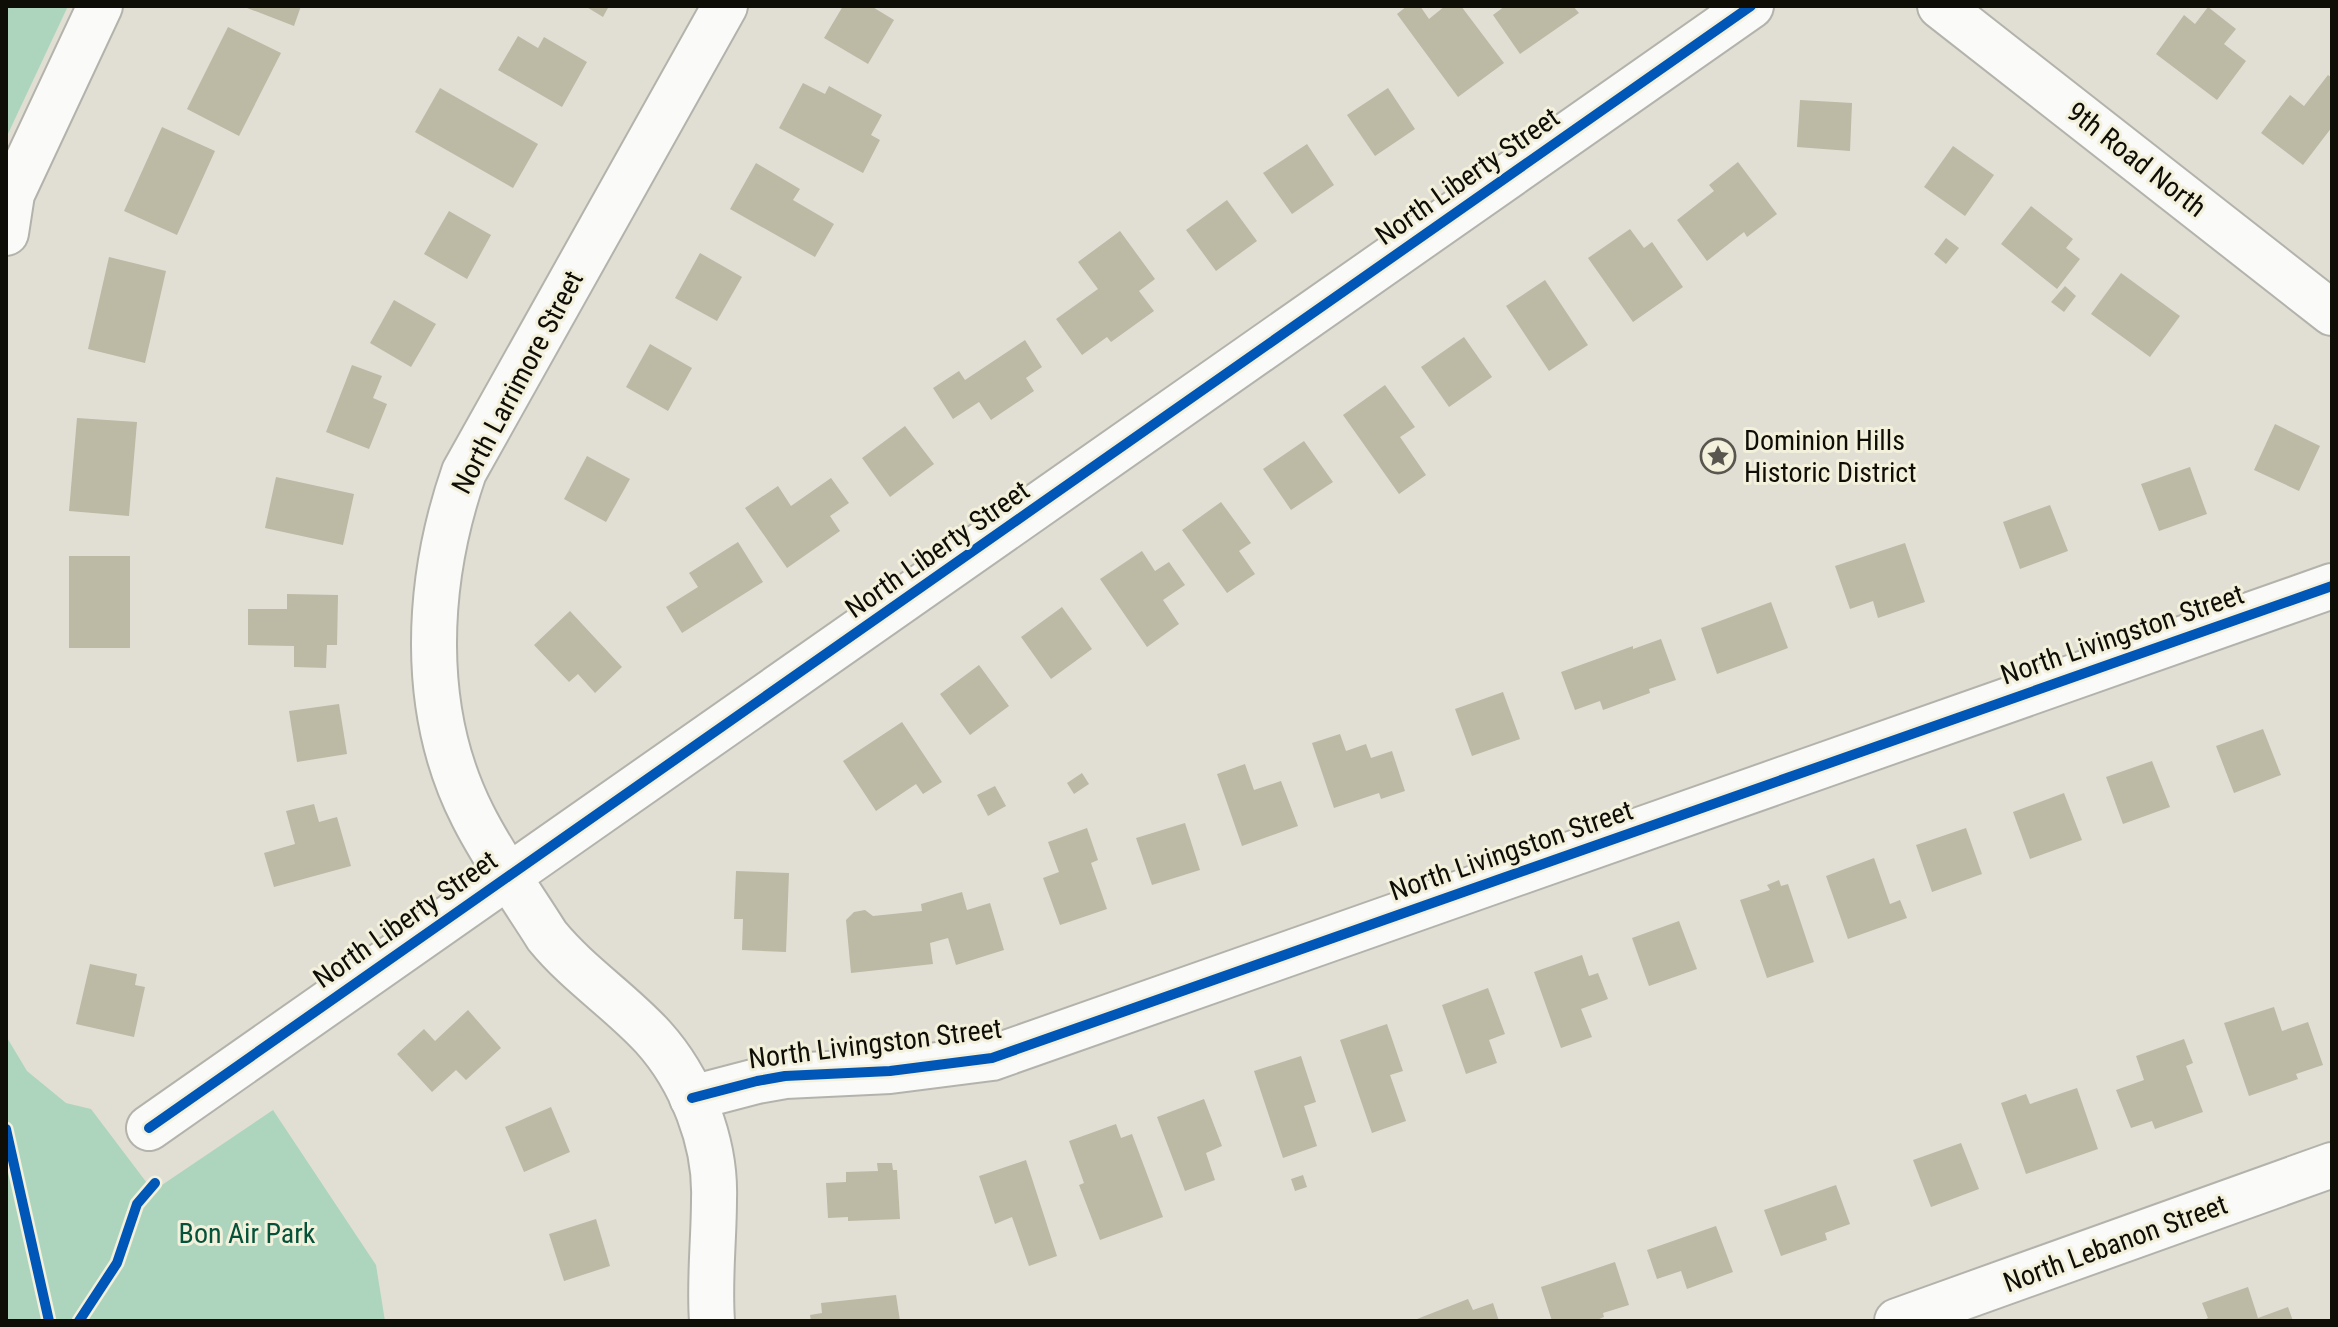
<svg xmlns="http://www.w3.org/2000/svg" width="2338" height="1327" viewBox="0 0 2338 1327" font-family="'Roboto Condensed',sans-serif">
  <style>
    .green { fill: #add5be }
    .building { fill: #bcb9a4 }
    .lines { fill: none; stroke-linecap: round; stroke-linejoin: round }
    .minor-casing { stroke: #b4b3ab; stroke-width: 48 }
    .minor { stroke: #fafaf9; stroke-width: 44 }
    .cycleway-casing { stroke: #f3f0dc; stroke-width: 15 }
    .cycleway { stroke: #0057b8; stroke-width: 10 }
    .labels { text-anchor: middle; stroke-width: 6; stroke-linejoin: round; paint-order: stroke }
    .street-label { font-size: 28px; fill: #0e0d06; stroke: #f3f0dc }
    .poi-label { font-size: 28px; fill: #0e0d06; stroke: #f3f0dc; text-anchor: start }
    .park-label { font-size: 28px; fill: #035239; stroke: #f3f0dc }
  </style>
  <rect width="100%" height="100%" fill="#e1dfd4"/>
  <!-- green -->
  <g class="green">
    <path d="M6,6H68L6,138Z"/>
    <path d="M6,1036L27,1071L66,1103L91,1109L153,1191L273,1110L376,1265L385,1321H6Z"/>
  </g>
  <!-- building -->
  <g class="building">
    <path d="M242,6H301L294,26Z"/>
    <path d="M585,6H609L603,17Z"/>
    <path d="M843,6H871L894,20L868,64L824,38Z"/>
    <path d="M1407,6H1420L1429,19L1445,6H1461L1504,63L1458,97L1397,14Z"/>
    <path d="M1505,6H1573L1579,13L1520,54L1493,15Z"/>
    <path d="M2208,7L2236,29L2224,44L2246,61L2217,100L2156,54L2184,15L2195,24Z"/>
    <path d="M228,27L281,53L239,136L187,109Z"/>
    <path d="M518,36L538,48L544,37L587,62L562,107L498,70Z"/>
    <path d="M2328,75L2332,78V127L2303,165L2261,133L2290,95L2304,106Z"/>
    <path d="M803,83L825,94L829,86L882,115L871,135L880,140L863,173L779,128Z"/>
    <path d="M440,88L538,144L513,188L415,132Z"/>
    <path d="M1388,88L1415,129L1375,156L1347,115Z"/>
    <path d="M1800,100L1852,103L1850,151L1797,147Z"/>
    <path d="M162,127L215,151L177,235L124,211Z"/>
    <path d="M1307,144L1334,185L1292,214L1263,173Z"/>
    <path d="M1953,146L1994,175L1965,216L1924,187Z"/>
    <path d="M1738,162L1777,214L1747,237L1744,232L1707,261L1677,220L1714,191L1709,185Z"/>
    <path d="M756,163L800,189L793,200L834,224L815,257L730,209Z"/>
    <path d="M1227,200L1257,241L1216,271L1186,230Z"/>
    <path d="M2031,206L2073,239L2066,248L2080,259L2057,289L2001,244Z"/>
    <path d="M449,211L491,235L467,279L424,254Z"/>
    <path d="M1630,229L1644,248L1652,242L1683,287L1633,322L1588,258Z"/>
    <path d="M1120,231L1155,279L1139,291L1154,311L1111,342L1107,337L1082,355L1056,319L1098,289L1078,262Z"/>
    <path d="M1946,238L1959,248L1946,264L1934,254Z"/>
    <path d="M700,253L742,277L717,321L675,298Z"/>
    <path d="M109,257L166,271L145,363L88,349Z"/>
    <path d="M2121,273L2180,316L2150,357L2091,314Z"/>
    <path d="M1545,280L1588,345L1549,371L1506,306Z"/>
    <path d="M2065,286L2076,296L2064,312L2051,302Z"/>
    <path d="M394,300L436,324L411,367L370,343Z"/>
    <path d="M1464,337L1492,377L1449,407L1421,367Z"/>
    <path d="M1025,340L1042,367L1026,378L1034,391L991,420L979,402L953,419L933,388L959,371L965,380Z"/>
    <path d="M650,344L692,368L668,411L626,387Z"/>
    <path d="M352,365L382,376L373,398L387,404L369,449L326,432Z"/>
    <path d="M1385,385L1415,427L1400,437L1426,475L1399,494L1343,415Z"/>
    <path d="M77,418L137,422L129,516L69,511Z"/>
    <path d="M2275,424L2320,446L2299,491L2254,470Z"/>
    <path d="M905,426L934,464L890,497L862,458Z"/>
    <path d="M1304,441L1333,482L1291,510L1263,469Z"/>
    <path d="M587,456L630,479L606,522L564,499Z"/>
    <path d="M2190,467L2207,514L2159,531L2141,484Z"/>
    <path d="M276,477L354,494L343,545L265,528Z"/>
    <path d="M831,478L849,503L830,516L840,531L787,568L745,508L778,486L791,506Z"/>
    <path d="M1221,502L1251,543L1239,551L1255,574L1227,593L1182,530Z"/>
    <path d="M2050,505L2068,551L2020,569L2003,522Z"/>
    <path d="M738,542L763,582L682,633L666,607L698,587L689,573Z"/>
    <path d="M1905,543L1925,602L1878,618L1873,601L1850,609L1835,566Z"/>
    <path d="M1142,551L1155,571L1169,562L1185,585L1163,600L1179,624L1147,647L1100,579Z"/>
    <rect x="69" y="556" width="61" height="92"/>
    <path d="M287,594L338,595L337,645H327L326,668L294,667V646L248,645V609H287Z"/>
    <path d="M1771,602L1788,648L1717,674L1701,628Z"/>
    <path d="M1062,607L1092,649L1051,679L1021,637Z"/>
    <path d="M570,611L622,667L595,693L578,674L569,682L534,645Z"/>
    <path d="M1661,639L1676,680L1649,689L1650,693L1603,710L1600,701L1575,710L1561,672L1633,646V649Z"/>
    <path d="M979,665L1009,706L970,735L940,694Z"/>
    <path d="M1503,692L1520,739L1472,756L1455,709Z"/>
    <path d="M339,704L347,754L297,762L289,711Z"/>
    <path d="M902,722L942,782L923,794L916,784L876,811L843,761Z"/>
    <path d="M2263,729L2281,775L2234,793L2216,746Z"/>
    <path d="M1340,734L1346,751L1366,744L1371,758L1392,751L1405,791L1381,799L1379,793L1334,808L1312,743Z"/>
    <path d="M2152,761L2170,807L2123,824L2106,777Z"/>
    <path d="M1245,764L1254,790L1281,781L1298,826L1242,846L1217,774Z"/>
    <path d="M1082,773L1089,784L1074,794L1067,783Z"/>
    <path d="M995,786L1006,806L988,816L977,795Z"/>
    <path d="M2064,793L2082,840L2030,859L2013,812Z"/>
    <path d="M314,804L319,822L337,817L351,866L274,887L264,853L295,844L286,811Z"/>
    <path d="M1185,823L1200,870L1152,885L1136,838Z"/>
    <path d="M1087,828L1098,860L1091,863L1107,909L1060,925L1043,878L1059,872L1048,842Z"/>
    <path d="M1966,828L1982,874L1932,892L1916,845Z"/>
    <path d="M1874,858L1890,904L1900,900L1907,918L1848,939L1826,876Z"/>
    <path d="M736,871L789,873L786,952L742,950L743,919H734Z"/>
    <path d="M1779,880L1781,886L1788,884L1814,962L1767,978L1740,900L1770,890L1767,885Z"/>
    <path d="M962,892L967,910L990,903L1004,950L956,965L948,938L930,943L933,964L851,973L846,920L854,912L865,910L873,916L922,911L921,904Z"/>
    <path d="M1679,921L1697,969L1649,986L1632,938Z"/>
    <path d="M1582,955L1589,976L1598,973L1608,999L1581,1009L1592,1037L1561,1048L1534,972Z"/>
    <path d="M90,964L137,974L135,985L145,987L134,1037L76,1024Z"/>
    <path d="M1488,988L1505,1034L1489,1040L1497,1063L1466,1074L1442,1005Z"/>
    <path d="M2274,1007L2282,1031L2308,1022L2323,1065L2296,1074L2298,1079L2249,1096L2224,1023Z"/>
    <path d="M468,1010L501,1048L466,1080L456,1070L432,1092L397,1054L424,1029L435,1041Z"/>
    <path d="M1387,1024L1403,1071L1390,1075L1406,1121L1372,1133L1340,1040Z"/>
    <path d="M2184,1039L2193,1063L2186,1066L2203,1112L2155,1129L2152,1121L2131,1128L2116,1090L2144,1080L2136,1056Z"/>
    <path d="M1301,1056L1316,1102L1304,1106L1317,1146L1283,1158L1254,1071Z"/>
    <path d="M2077,1088L2098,1149L2026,1174L2001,1103L2026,1094L2030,1104Z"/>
    <path d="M1204,1099L1222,1146L1206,1153L1215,1180L1185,1191L1157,1117Z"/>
    <path d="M551,1107L570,1152L524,1172L505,1127Z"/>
    <path d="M1116,1124L1121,1138L1132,1134L1163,1217L1100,1240L1079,1185L1084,1183L1069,1141Z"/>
    <path d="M1961,1143L1979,1189L1931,1207L1913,1160Z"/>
    <path d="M1026,1160L1057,1256L1029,1266L1012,1217L995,1224L979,1176Z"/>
    <path d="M877,1163H892L893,1170H897L900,1219L848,1221V1217L828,1218L826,1183L846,1182V1172L878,1171Z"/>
    <path d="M1303,1175L1307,1187L1295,1191L1291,1179Z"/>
    <path d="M1836,1185L1850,1224L1825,1233L1827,1240L1781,1256L1764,1210Z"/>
    <path d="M596,1219L610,1266L564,1281L549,1234Z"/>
    <path d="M1716,1226L1733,1272L1687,1289L1681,1271L1657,1279L1647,1250Z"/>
    <path d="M1615,1262L1629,1305L1603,1313L1604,1317L1594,1321H1552L1541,1287Z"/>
    <path d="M2248,1287L2258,1318L2288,1307L2293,1321H2201L2208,1318L2202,1303Z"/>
    <path d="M896,1295L900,1321H811L810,1315L822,1313L821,1303Z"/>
    <path d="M1468,1299L1473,1310L1493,1303L1499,1321H1412Z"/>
  </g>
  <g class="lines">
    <!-- minor casing -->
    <g class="minor-casing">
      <g id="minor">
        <path d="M1940,6L2332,313"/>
        <path d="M6,233L12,194L100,6"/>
        <path d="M692,1098L757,1081L785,1076L890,1071L992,1058L2332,586"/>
        <path d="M149,1128L1751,6"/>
        <path d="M712,1321C709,1280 714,1240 714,1199C716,1142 691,1079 653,1037C620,1001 578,974 547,936C522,896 494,858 473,816C419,710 426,582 464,472L725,6"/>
        <path d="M1897,1321L2332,1165"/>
      </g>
    </g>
    <!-- minor -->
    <use href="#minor" class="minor"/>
    <!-- cycleway casing -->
    <g class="cycleway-casing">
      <g id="cycleway">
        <path d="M692,1098L757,1081L785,1076L890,1071L992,1058L2332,586"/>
        <path d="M149,1128L1751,6"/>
        <path d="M6,1129L49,1321"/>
        <path d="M79,1321L117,1263L137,1204L155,1183"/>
      </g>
    </g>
    <!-- cycleway -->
    <use href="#cycleway" class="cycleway"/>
  </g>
  <!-- icons -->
  <defs>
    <g id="sight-ring" transform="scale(1.8)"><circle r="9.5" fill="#f3f0dc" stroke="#58564e" stroke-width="1.5"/><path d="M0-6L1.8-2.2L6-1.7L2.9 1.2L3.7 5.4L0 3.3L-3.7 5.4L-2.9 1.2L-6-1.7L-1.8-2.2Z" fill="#58564e"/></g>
  </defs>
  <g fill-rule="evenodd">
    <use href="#sight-ring" x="1718" y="456"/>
  </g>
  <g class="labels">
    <!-- street labels -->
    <g class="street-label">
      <text transform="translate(2137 159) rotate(38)" y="10">9th Road North</text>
      <text transform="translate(1467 176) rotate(-35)" y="10">North Liberty Street</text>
      <text transform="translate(517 382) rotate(-62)" y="10">North Larrimore Street</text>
      <text transform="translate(937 549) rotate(-35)" y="10">North Liberty Street</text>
      <text transform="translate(2122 634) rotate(-19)" y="10">North Livingston Street</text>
      <text transform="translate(1511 850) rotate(-19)" y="10">North Livingston Street</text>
      <text transform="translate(405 919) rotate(-35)" y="10">North Liberty Street</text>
      <text transform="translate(875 1043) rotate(-7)" y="10">North Livingston Street</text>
      <text transform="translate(2115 1243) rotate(-20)" y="10">North Lebanon Street</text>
    </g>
    <!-- poi labels -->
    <g class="poi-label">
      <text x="1744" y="450">Dominion Hills<tspan x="1744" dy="32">Historic District</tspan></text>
    </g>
    <!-- park labels -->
    <g class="park-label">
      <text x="247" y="1243">Bon Air Park</text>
    </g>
  </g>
  <!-- border -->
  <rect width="2338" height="1327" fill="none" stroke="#0e0d06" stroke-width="16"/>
</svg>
